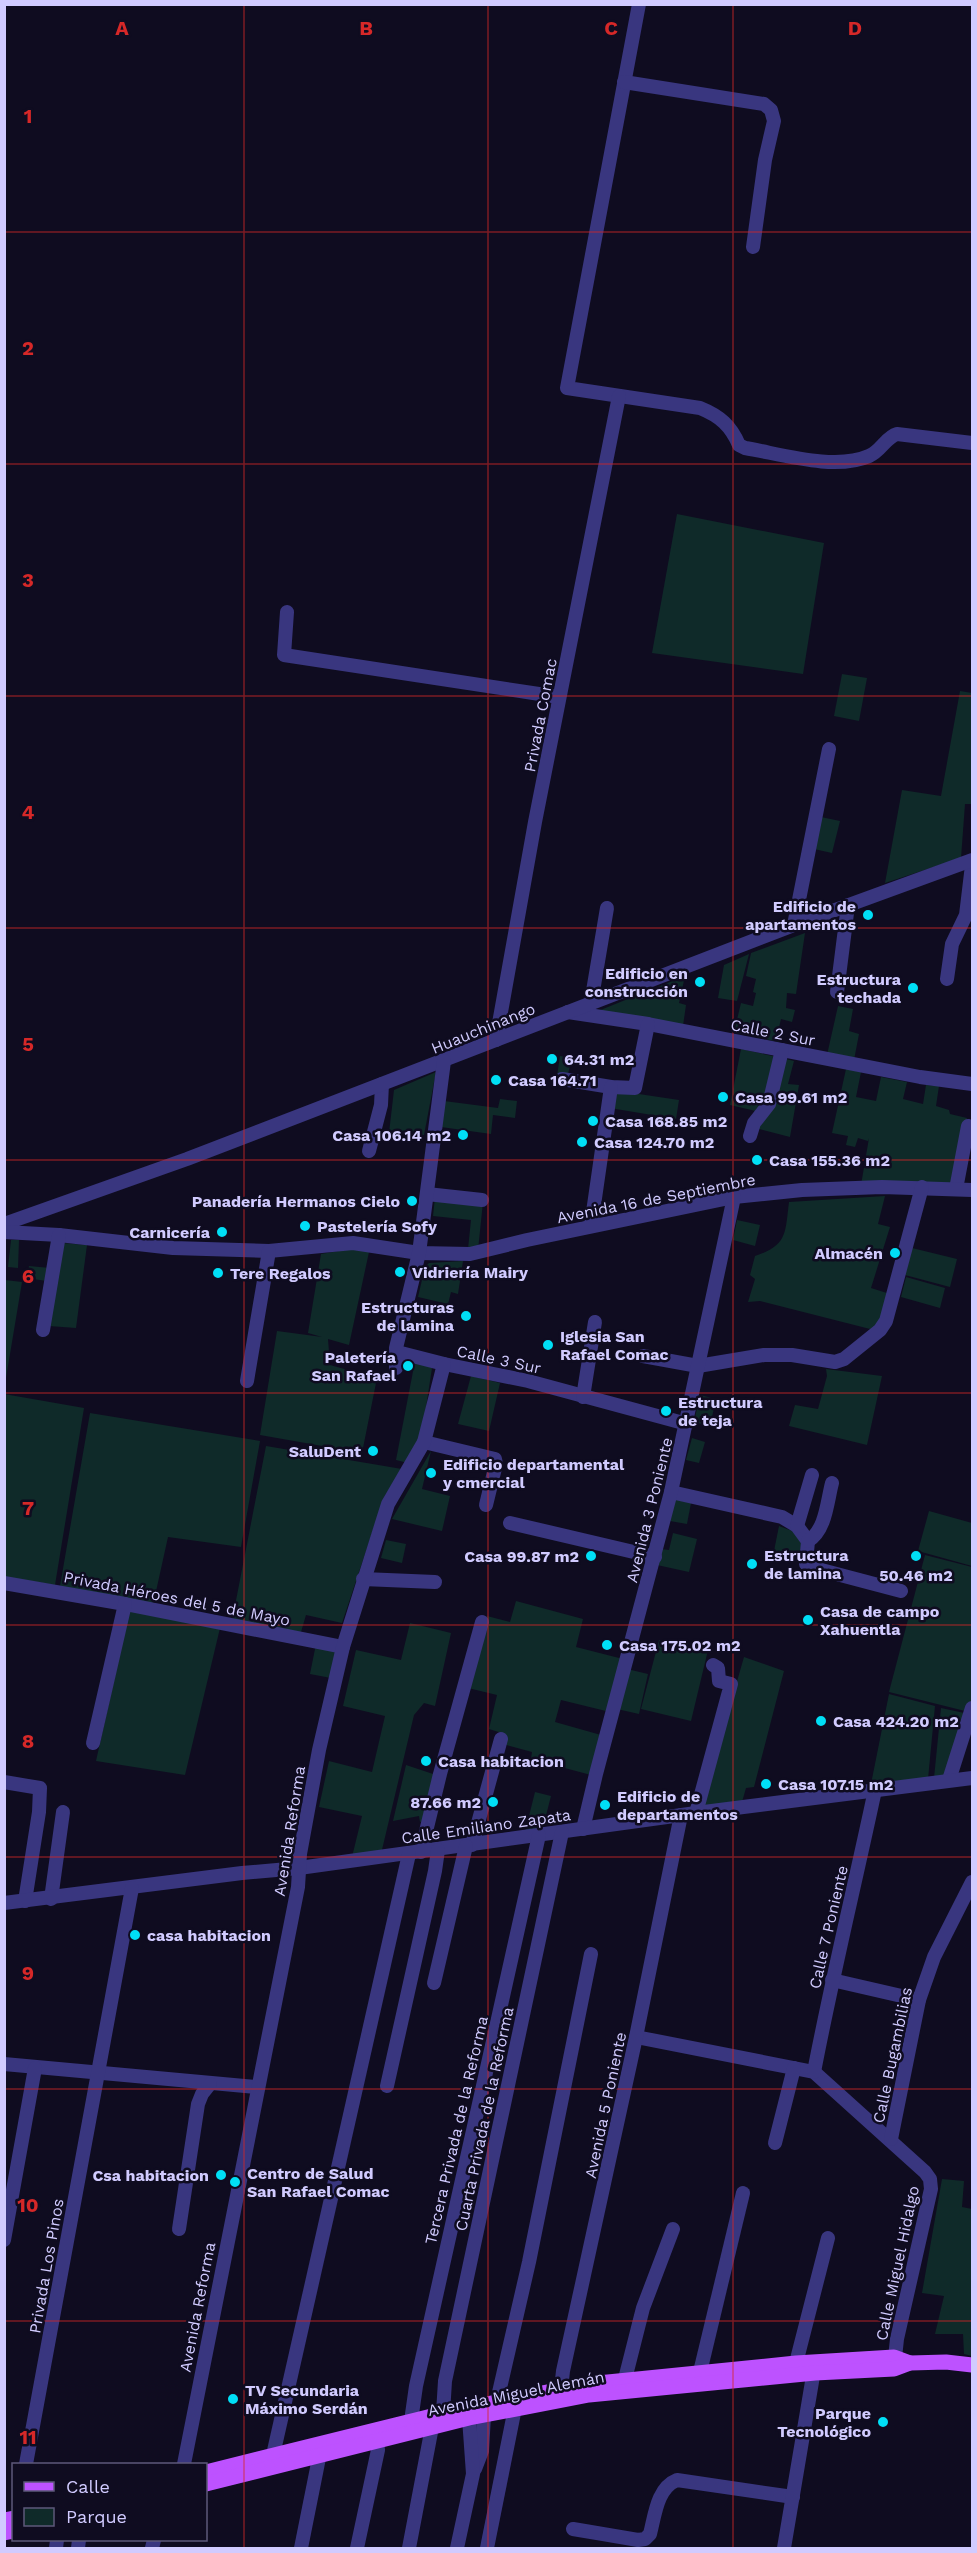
<svg xmlns="http://www.w3.org/2000/svg" width="977" height="2553" viewBox="0 0 977 2553" font-family="'Work Sans',sans-serif">
  <style>
    .green { fill: #0f2a29 }
    .lines { fill: none; stroke-linecap: round; stroke-linejoin: round }
    .minor { stroke: #39367f; stroke-width: 14 }
    .major { stroke: #bd52ff; stroke-width: 15 }
    .grid { fill: none; stroke: #d62828; stroke-width: 1.5; stroke-opacity: 0.55 }
    .poi-dot { fill: #00dff6; stroke: #0f0c20; stroke-width: 2 }
    .labels { text-anchor: middle; stroke-width: 5; stroke-linejoin: round; paint-order: stroke }
    .street-label { font-size: 16px; fill: #d1cbff; stroke: #0f0c20 }
    .poi-label { font-size: 16px; font-weight: bold; fill: #d1cbff; stroke: #0f0c20; text-anchor: start }
    .grid-label { font-size: 20px; text-anchor: middle; font-weight: bold; fill: #d62828; stroke: #0f0c20; stroke-width: 5; stroke-linejoin: round; paint-order: stroke }
  </style>
  <rect width="100%" height="100%" fill="#0f0c20"/>
  <!-- green -->
  <g class="green">
    <path d="M677,514L824,543L803,674L652,653Z"/>
    <path d="M842,674L867,678L859,721L834,716Z"/>
    <path d="M960,691L972,693V804H965L961,858L885,883L902,790L941,796Z"/>
    <path d="M821,817L840,821L832,853L814,849Z"/>
    <path d="M805,933L796,994L787,993L786,1008L795,1010L792,1022L781,1019L777,1036L781,1037L779,1042L734,1032L741,1003L753,1006L756,993L753,992L756,979L746,976L751,953Z"/>
    <path d="M749,954L737,1001L718,998L724,965Z"/>
    <path d="M685,976L679,1003L686,1005L683,1026L593,1013Z"/>
    <path d="M838,1006L853,1009L849,1031L859,1034L854,1060L827,1055Z"/>
    <path d="M741,1049L777,1057L760,1112L730,1105Z"/>
    <path d="M560,1056L572,1058L567,1078L557,1076Z"/>
    <path d="M782,1058L794,1061L788,1084L799,1085L790,1137L755,1128Z"/>
    <path d="M846,1069L861,1072L856,1097L876,1101L881,1077L907,1082L903,1099L923,1104L926,1085L939,1086L936,1106L949,1110L950,1114L967,1118L955,1186L861,1185L869,1138L868,1141L858,1138L855,1147L846,1145L848,1136L832,1133Z"/>
    <path d="M436,1072L424,1135L389,1133L394,1090Z"/>
    <path d="M612,1090L679,1100L676,1119L610,1108Z"/>
    <path d="M500,1099L517,1101L515,1118L493,1115L491,1134L441,1127L444,1101L498,1108Z"/>
    <path d="M885,1196L878,1224L890,1227L871,1288L890,1294L884,1318L874,1330L760,1301L748,1302L755,1279L750,1275L755,1256C788,1245 785,1233 789,1202Z"/>
    <path d="M435,1197L483,1202L478,1250L468,1249L471,1220L433,1216Z"/>
    <path d="M737,1220L760,1225L755,1246L733,1240Z"/>
    <path d="M11,1240H19L18,1268L8,1267Z"/>
    <path d="M62,1243L87,1245L76,1328L49,1326Z"/>
    <path d="M912,1248L957,1259L950,1287L905,1275Z"/>
    <path d="M351,1249L369,1252L349,1345L328,1339L330,1365L377,1378L362,1453L260,1435L277,1331L322,1337L308,1333L321,1254Z"/>
    <path d="M463,1261L458,1294L451,1292L448,1304L418,1297L425,1267L429,1263Z"/>
    <path d="M29,1266L50,1268L47,1281L26,1278Z"/>
    <path d="M906,1277L945,1288L940,1308L901,1297Z"/>
    <path d="M5,1280L22,1282L5,1384L4,1280Z"/>
    <path d="M415,1361L432,1368L421,1440L408,1463L396,1460Z"/>
    <path d="M826,1369L882,1376L867,1445L789,1426L795,1405L818,1409L827,1376Z"/>
    <path d="M471,1376L500,1383L489,1431L458,1424Z"/>
    <path d="M4,1394L84,1408L55,1585L5,1577Z"/>
    <path d="M700,1395L716,1399L710,1426L694,1422Z"/>
    <path d="M90,1413L260,1441L241,1547L168,1537L153,1605L60,1586Z"/>
    <path d="M692,1438L705,1442L699,1463L686,1460Z"/>
    <path d="M266,1446L402,1469L384,1497L342,1623L306,1615L301,1632L232,1621Z"/>
    <path d="M431,1451L422,1489L450,1496L442,1531L392,1519Z"/>
    <path d="M674,1499L691,1503L687,1524L670,1521Z"/>
    <path d="M929,1511L972,1523V1566L918,1551Z"/>
    <path d="M779,1526L795,1532L803,1544L800,1557L774,1551Z"/>
    <path d="M673,1533L697,1539L689,1572L657,1565L661,1549L669,1550Z"/>
    <path d="M386,1540L406,1544L402,1563L381,1558Z"/>
    <path d="M925,1555L972,1567V1701L969,1712L889,1692Z"/>
    <path d="M516,1601L583,1619L576,1647L623,1659L610,1712L561,1700L555,1722L601,1735L591,1775L531,1759L532,1752L503,1744L505,1734L489,1729L497,1695L468,1688L487,1616L510,1622Z"/>
    <path d="M130,1609L220,1628L185,1775L96,1761Z"/>
    <path d="M410,1623L451,1633L435,1706L424,1703L414,1715L381,1854L352,1857L362,1816L319,1807L329,1761L372,1772L385,1716L343,1706L356,1650L401,1660Z"/>
    <path d="M659,1640L708,1650L691,1721L641,1709Z"/>
    <path d="M316,1644L339,1649L331,1678L310,1674Z"/>
    <path d="M744,1657L784,1671L754,1787L746,1788L742,1802L700,1810Z"/>
    <path d="M627,1669L648,1674L639,1714L617,1709Z"/>
    <path d="M889,1694L935,1706L928,1779L871,1784Z"/>
    <path d="M941,1708L969,1714L949,1777L934,1778Z"/>
    <path d="M406,1765L436,1775L425,1821L420,1822L419,1816L393,1821Z"/>
    <path d="M535,1792L551,1796L542,1831L525,1832Z"/>
    <path d="M942,2179L964,2181L962,2207L972,2209V2356L964,2354L963,2334H935L944,2296L922,2293Z"/>
  </g>
  <g class="lines">
    <!-- minor -->
    <g class="minor">
      <path d="M639,4L567,388L700,408C720,416 731,426 739,445L745,448C781,454 835,471 869,456C881,451 886,437 897,434L972,443"/>
      <path d="M624,82L764,104L771,110L774,121L765,160L753,247"/>
      <path d="M287,612L284,655L559,697"/>
      <path d="M794,925L829,749"/>
      <path d="M947,979L952,944L966,915L972,865"/>
      <path d="M837,992L848,905"/>
      <path d="M591,1003L607,908"/>
      <path d="M568,1012L648,1024L920,1077L972,1084"/>
      <path d="M496,1040L535,822L619,396"/>
      <path d="M562,1079L611,1087L635,1088L648,1024"/>
      <path d="M750,1136L754,1123L769,1104L782,1050"/>
      <path d="M369,1151L381,1105L382,1084"/>
      <path d="M956,1189L968,1126"/>
      <path d="M427,1194L482,1200"/>
      <path d="M4,1224L187,1159L794,925L972,860"/>
      <path d="M591,1226L611,1087"/>
      <path d="M4,1232L59,1235L173,1248L269,1251L353,1243L419,1253L470,1254L527,1240L734,1197L802,1190L882,1187L972,1190"/>
      <path d="M43,1330L59,1235"/>
      <path d="M397,1352L444,1364L528,1381L687,1424"/>
      <path d="M643,1356L698,1366L764,1355H792L835,1362L844,1359L880,1330L886,1321L922,1187"/>
      <path d="M396,1368V1348L419,1253L444,1061"/>
      <path d="M247,1381L269,1251"/>
      <path d="M583,1397L595,1322"/>
      <path d="M424,1442L495,1459L496,1464L486,1505"/>
      <path d="M671,1492L782,1517L797,1526L808,1541L806,1564L810,1567L901,1591"/>
      <path d="M510,1523L655,1557"/>
      <path d="M797,1526L812,1475"/>
      <path d="M808,1541C826,1530 827,1502 832,1483"/>
      <path d="M363,1579L435,1582"/>
      <path d="M4,1583L125,1604L343,1647"/>
      <path d="M93,1743L125,1604"/>
      <path d="M949,1780L972,1708"/>
      <path d="M4,1782L40,1788L39,1812L25,1901"/>
      <path d="M696,1813L731,1684L719,1681L718,1668L713,1665"/>
      <path d="M583,1829L596,1774L671,1492L734,1197"/>
      <path d="M472,1845L501,1739"/>
      <path d="M421,1852L440,1774L482,1622"/>
      <path d="M51,1899L63,1812"/>
      <path d="M4,1903L242,1873L299,1868L696,1813L972,1778"/>
      <path d="M832,1980L919,2000"/>
      <path d="M434,1983L466,1846"/>
      <path d="M636,2037L814,2072L925,2172L930,2179L931,2189L897,2339L894,2367"/>
      <path d="M4,2064L256,2087"/>
      <path d="M814,2072C832,1978 855,1884 875,1790"/>
      <path d="M387,2086L435,1871L438,1850"/>
      <path d="M891,2139L919,2000L934,1957L972,1882"/>
      <path d="M775,2143L794,2068"/>
      <path d="M179,2229L198,2104L202,2094L210,2084"/>
      <path d="M4,2240L35,2068"/>
      <path d="M796,2363L828,2238"/>
      <path d="M700,2372L743,2193"/>
      <path d="M625,2379L643,2308L673,2229"/>
      <path d="M560,2398L563,2371L636,2037L681,1815"/>
      <path d="M497,2401L529,2262L591,1954"/>
      <path d="M443,2413L445,2381L562,1832"/>
      <path d="M414,2430L411,2421L416,2386L539,1835"/>
      <path d="M273,2455L409,1854"/>
      <path d="M26,2464L132,1888"/>
      <path d="M184,2464L298,1887L300,1854L319,1750L343,1647L388,1504L424,1442L444,1364"/>
      <path d="M475,2469L482,2451L484,2415"/>
      <path d="M573,2529L638,2540L645,2539L650,2534C655,2515 657,2488 677,2480L793,2497"/>
      <path d="M56,2548L57,2540"/>
      <path d="M78,2548L79,2540"/>
      <path d="M152,2548L154,2540"/>
      <path d="M301,2548L321,2448"/>
      <path d="M357,2548L378,2450L376,2430"/>
      <path d="M409,2548L432,2427"/>
      <path d="M457,2548L473,2474L469,2418"/>
      <path d="M487,2548L515,2408"/>
      <path d="M784,2548L815,2364"/>
    </g>
    <!-- major -->
    <g class="major">
      <path d="M206,2472L456,2410L588,2384L796,2363L894,2357L910,2363"/>
      <path d="M206,2484L469,2418L589,2395L815,2373L894,2369L910,2363L946,2362L972,2365"/>
      <path d="M4,2520L14,2518"/>
      <path d="M4,2533L14,2531"/>
    </g>
  </g>
  <!-- grid -->
  <path class="grid" d="M244,4V2548M488,4V2548M733,4V2548M4,232H972M4,464H972M4,696H972M4,928H972M4,1160H972M4,1393H972M4,1625H972M4,1857H972M4,2089H972M4,2321H972"/>
  <!-- markers -->
  <g class="poi-dot">
    <circle cx="868" cy="915" r="6"/>
    <circle cx="700" cy="982" r="6"/>
    <circle cx="913" cy="988" r="6"/>
    <circle cx="552" cy="1059" r="6"/>
    <circle cx="496" cy="1080" r="6"/>
    <circle cx="723" cy="1097" r="6"/>
    <circle cx="593" cy="1121" r="6"/>
    <circle cx="463" cy="1135" r="6"/>
    <circle cx="582" cy="1142" r="6"/>
    <circle cx="757" cy="1160" r="6"/>
    <circle cx="412" cy="1201" r="6"/>
    <circle cx="305" cy="1226" r="6"/>
    <circle cx="222" cy="1232" r="6"/>
    <circle cx="895" cy="1253" r="6"/>
    <circle cx="400" cy="1272" r="6"/>
    <circle cx="218" cy="1273" r="6"/>
    <circle cx="466" cy="1316" r="6"/>
    <circle cx="548" cy="1345" r="6"/>
    <circle cx="408" cy="1366" r="6"/>
    <circle cx="666" cy="1411" r="6"/>
    <circle cx="373" cy="1451" r="6"/>
    <circle cx="431" cy="1473" r="6"/>
    <circle cx="591" cy="1556" r="6"/>
    <circle cx="916" cy="1556" r="6"/>
    <circle cx="752" cy="1564" r="6"/>
    <circle cx="808" cy="1620" r="6"/>
    <circle cx="607" cy="1645" r="6"/>
    <circle cx="821" cy="1721" r="6"/>
    <circle cx="426" cy="1761" r="6"/>
    <circle cx="766" cy="1784" r="6"/>
    <circle cx="493" cy="1802" r="6"/>
    <circle cx="605" cy="1805" r="6"/>
    <circle cx="135" cy="1935" r="6"/>
    <circle cx="221" cy="2175" r="6"/>
    <circle cx="235" cy="2182" r="6"/>
    <circle cx="233" cy="2399" r="6"/>
    <circle cx="883" cy="2422" r="6"/>
  </g>
  <g class="labels">
    <!-- street labels -->
    <g class="street-label">
      <text transform="translate(540 715) rotate(-79)" y="6">Privada Comac</text>
      <text transform="translate(483 1028) rotate(-22)" y="6">Huauchinango</text>
      <text transform="translate(773 1032) rotate(11)" y="6">Calle 2 Sur</text>
      <text transform="translate(656 1198) rotate(-11)" y="6">Avenida 16 de Septiembre</text>
      <text transform="translate(499 1359) rotate(12)" y="6">Calle 3 Sur</text>
      <text transform="translate(649 1510) rotate(-76)" y="6">Avenida 3 Poniente</text>
      <text transform="translate(177 1598) rotate(11)" y="6">Privada Héroes del 5 de Mayo</text>
      <text transform="translate(486 1826) rotate(-8)" y="6">Calle Emiliano Zapata</text>
      <text transform="translate(289 1831) rotate(-81)" y="6">Avenida Reforma</text>
      <text transform="translate(828 1927) rotate(-77)" y="6">Calle 7 Poniente</text>
      <text transform="translate(892 2055) rotate(-78)" y="6">Calle Bugambilias</text>
      <text transform="translate(605 2105) rotate(-78)" y="6">Avenida 5 Poniente</text>
      <text transform="translate(484 2119) rotate(-78)" y="6">Cuarta Privada de la Reforma</text>
      <text transform="translate(456 2130) rotate(-77)" y="6">Tercera Privada de la Reforma</text>
      <text transform="translate(897 2263) rotate(-78)" y="6">Calle Miguel Hidalgo</text>
      <text transform="translate(46 2266) rotate(-80)" y="6">Privada Los Pinos</text>
      <text transform="translate(197 2307) rotate(-79)" y="6">Avenida Reforma</text>
      <text transform="translate(516 2393) rotate(-11)" y="6">Avenida Miguel Alemán</text>
    </g>
    <!-- poi labels -->
    <g class="poi-label">
      <text x="856" y="912" text-anchor="end">Edificio de<tspan x="856" dy="18">apartamentos</tspan></text>
      <text x="688" y="979" text-anchor="end">Edificio en<tspan x="688" dy="18">construcción</tspan></text>
      <text x="901" y="985" text-anchor="end">Estructura<tspan x="901" dy="18">techada</tspan></text>
      <text x="564" y="1065">64.31 m2</text>
      <text x="508" y="1086">Casa 164.71</text>
      <text x="735" y="1103">Casa 99.61 m2</text>
      <text x="605" y="1127">Casa 168.85 m2</text>
      <text x="451" y="1141" text-anchor="end">Casa 106.14 m2</text>
      <text x="594" y="1148">Casa 124.70 m2</text>
      <text x="769" y="1166">Casa 155.36 m2</text>
      <text x="400" y="1207" text-anchor="end">Panadería Hermanos Cielo</text>
      <text x="317" y="1232">Pastelería Sofy</text>
      <text x="210" y="1238" text-anchor="end">Carnicería</text>
      <text x="883" y="1259" text-anchor="end">Almacén</text>
      <text x="412" y="1278">Vidriería Mairy</text>
      <text x="230" y="1279">Tere Regalos</text>
      <text x="454" y="1313" text-anchor="end">Estructuras<tspan x="454" dy="18">de lamina</tspan></text>
      <text x="560" y="1342">Iglesia San<tspan x="560" dy="18">Rafael Comac</tspan></text>
      <text x="396" y="1363" text-anchor="end">Paletería<tspan x="396" dy="18">San Rafael</tspan></text>
      <text x="678" y="1408">Estructura<tspan x="678" dy="18">de teja</tspan></text>
      <text x="361" y="1457" text-anchor="end">SaluDent</text>
      <text x="443" y="1470">Edificio departamental<tspan x="443" dy="18">y cmercial</tspan></text>
      <text x="764" y="1561">Estructura<tspan x="764" dy="18">de lamina</tspan></text>
      <text x="579" y="1562" text-anchor="end">Casa 99.87 m2</text>
      <text x="916" y="1581" text-anchor="middle">50.46 m2</text>
      <text x="820" y="1617">Casa de campo<tspan x="820" dy="18">Xahuentla</tspan></text>
      <text x="619" y="1651">Casa 175.02 m2</text>
      <text x="833" y="1727">Casa 424.20 m2</text>
      <text x="438" y="1767">Casa habitacion</text>
      <text x="778" y="1790">Casa 107.15 m2</text>
      <text x="617" y="1802">Edificio de<tspan x="617" dy="18">departamentos</tspan></text>
      <text x="481" y="1808" text-anchor="end">87.66 m2</text>
      <text x="147" y="1941">casa habitacion</text>
      <text x="247" y="2179">Centro de Salud<tspan x="247" dy="18">San Rafael Comac</tspan></text>
      <text x="209" y="2181" text-anchor="end">Csa habitacion</text>
      <text x="245" y="2396">TV Secundaria<tspan x="245" dy="18">Máximo Serdán</tspan></text>
      <text x="871" y="2419" text-anchor="end">Parque<tspan x="871" dy="18">Tecnológico</tspan></text>
    </g>
  </g>
  <g class="grid-label">
    <text x="122" y="35">A</text>
    <text x="366" y="35">B</text>
    <text x="611" y="35">C</text>
    <text x="855" y="35">D</text>
    <text x="28" y="123">1</text>
    <text x="28" y="355">2</text>
    <text x="28" y="587">3</text>
    <text x="28" y="819">4</text>
    <text x="28" y="1051">5</text>
    <text x="28" y="1283">6</text>
    <text x="28" y="1515">7</text>
    <text x="28" y="1748">8</text>
    <text x="28" y="1980">9</text>
    <text x="28" y="2212">10</text>
    <text x="28" y="2444">11</text>
  </g>
  <!-- border -->
  <rect width="977" height="2553" fill="none" stroke="#d1cbff" stroke-width="12"/>
  <!-- legend -->
  <rect x="12" y="2463" width="195" height="78" fill="#0f0c20" stroke="#5d5879" stroke-width="1.5"/>
  <rect x="24" y="2482" width="30" height="9" fill="#bd52ff" stroke="#5d5879" stroke-width="1.5"/>
  <text x="66" y="2493" font-size="18" fill="#d1cbff">Calle</text>
  <rect x="24" y="2508" width="30" height="18" fill="#0f2a29" stroke="#5d5879" stroke-width="1.5"/>
  <text x="66" y="2523" font-size="18" fill="#d1cbff">Parque</text>
</svg>
